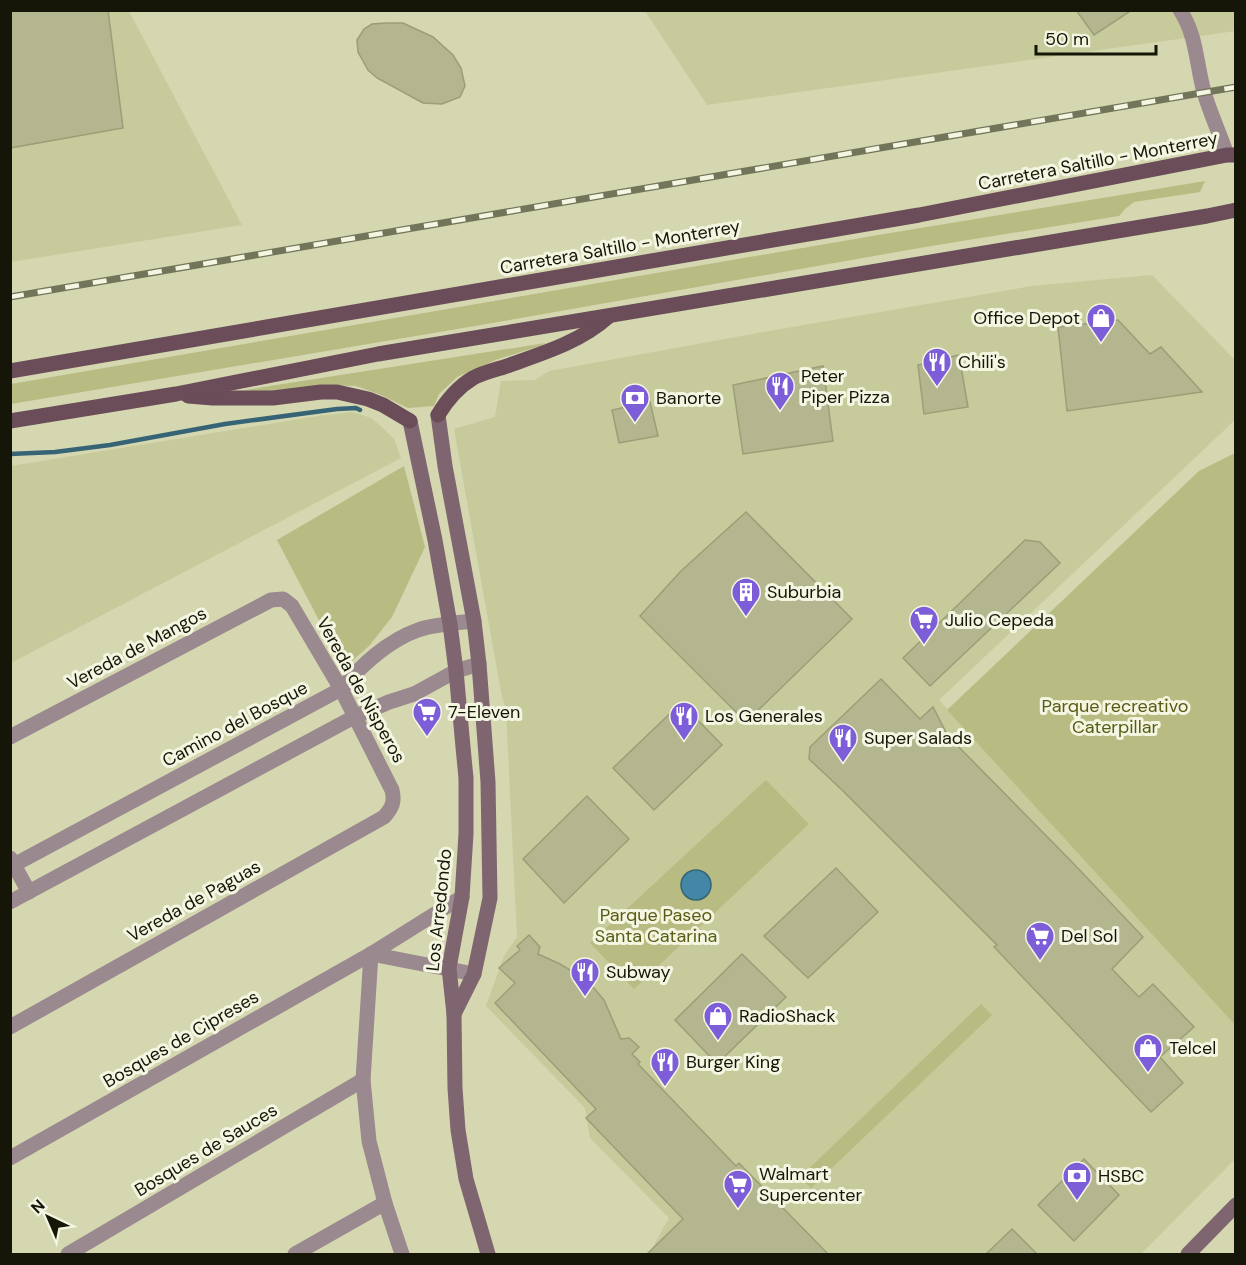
<svg xmlns="http://www.w3.org/2000/svg" width="1246" height="1265" viewBox="0 0 1246 1265" font-family="'DM Sans',sans-serif">
  <style>
    .built { fill: #c7cb9b }
    .green { fill: #b8bc82 }
    .water { fill: #4486a6; stroke: #366476; stroke-width: 1.5 }
    .lines { fill: none; stroke-linecap: round; stroke-linejoin: round }
    .stream { stroke: #366476; stroke-width: 4.5 }
    .building { fill: #b3b68e; stroke: #9b9e77; stroke-width: 1.5 }
    .street { stroke: #9b8990; stroke-width: 15 }
    .secondary { stroke: #7f6570; stroke-width: 15 }
    .primary { stroke: #6b4c59; stroke-width: 15 }
    .rail-casing { stroke: #73755a; stroke-width: 7 }
    .rail { stroke: #f4f6e2; stroke-width: 4.5; stroke-dasharray: 14; stroke-linecap: butt }
    .labels { text-anchor: middle; stroke-width: 6; stroke-linejoin: round; paint-order: stroke }
    .street-label { font-size: 18px; fill: #151607; stroke: #f4f6e2 }
    .poi-label { font-size: 18px; fill: #151607; stroke: #f4f6e2; text-anchor: start }
    .park-label { font-size: 18px; fill: #585b13; stroke: #f4f6e2 }
  </style>
  <rect width="100%" height="100%" fill="#d4d7af"/>
  <!-- built -->
  <g class="built">
    <path d="M1235,10L1236,31L707,105L645,11Z"/>
    <path d="M11,11H129L242,225L11,262Z"/>
    <path d="M1152,275L1235,360V420L939,700L1235,1025V1159L1141,1254H649L669,1218L590,1138L585,1108L486,1006L504,956L517,937L506,711L501,692L454,429L495,417L501,381L535,380L549,371L763,332L1032,286Z"/>
    <path d="M353,412L371,418L383,428L394,439L401,458L11,663V466L318,416Z"/>
  </g>
  <!-- green -->
  <g class="green">
    <path d="M1205,181L1200,192L1134,202L1125,209L1119,216L931,246L487,324L11,404V384L878,235Z"/>
    <path d="M546,343L540,346L498,359L457,377L439,394L434,406L408,408L381,395L356,386L324,385L262,392L244,390Z"/>
    <path d="M1235,453V1025L947,710L1199,471Z"/>
    <path d="M404,466L425,547L392,617L369,646L344,668L277,540Z"/>
    <path d="M766,780L809,824L634,989L590,943Z"/>
    <path d="M981,1004L992,1015L811,1188L800,1177Z"/>
  </g>
  <!-- water -->
  <circle class="water" cx="696" cy="885" r="15"/>
  <g class="lines">
    <!-- stream -->
    <path class="stream" d="M10,454L55,452L110,445L225,424L337,409L356,408L360,410"/>
  </g>
  <!-- building -->
  <g class="building">
    <path d="M10,10H108L123,128L10,148Z"/>
    <path d="M1076,10H1132L1094,35Z"/>
    <path d="M386,23H403L433,37L453,55L461,68L465,86L460,97L442,104L423,103L377,78L368,70L358,52L357,40L364,29L372,24Z"/>
    <path d="M1118,320L1150,354L1161,347L1202,392L1067,411L1058,327Z"/>
    <path d="M959,355L968,407L924,414L918,365Z"/>
    <path d="M823,366L833,441L743,454L733,385Z"/>
    <path d="M650,402L658,436L619,443L612,410Z"/>
    <path d="M746,512L852,619L746,722L640,616L681,571Z"/>
    <path d="M1025,540L1040,542L1060,563L930,686L903,658Z"/>
    <path d="M881,679L920,719L933,707L948,736L1073,863L1143,937L1112,969L1139,997L1153,984L1194,1027L1160,1057L1183,1083L1151,1112L994,947L997,945L842,790L809,759L810,747Z"/>
    <path d="M681,703L722,745L654,810L613,768Z"/>
    <path d="M587,796L629,839L564,903L523,859Z"/>
    <path d="M836,868L878,912L808,978L764,936Z"/>
    <path d="M529,935L540,947L538,954L560,964L579,975L592,986L604,1000L621,1039L629,1038L639,1047L632,1054L640,1062L638,1064L736,1166L739,1163L828,1254H647L683,1219L586,1118L596,1109L495,1003L515,983L499,968L520,950L517,946Z"/>
    <path d="M742,954L786,997L717,1064L675,1020Z"/>
    <path d="M1084,1159L1119,1195L1074,1241L1038,1205Z"/>
    <path d="M1012,1229L1037,1254H986Z"/>
  </g>
  <g class="lines">
    <!-- street -->
    <g class="street">
      <path d="M1180,10C1197,36 1196,63 1204,92C1210,113 1220,134 1227,155"/>
      <path d="M10,737L271,600L283,599L292,606L341,689L392,790C395,802 392,808 384,817L10,1027"/>
      <path d="M10,858L29,892"/>
      <path d="M10,867L341,689C362,665 387,641 418,630C436,624 456,623 474,621"/>
      <path d="M10,902L354,717L389,702L414,694L456,671L479,664"/>
      <path d="M371,954L363,1080L369,1141L385,1203L402,1254"/>
      <path d="M371,954L474,974"/>
      <path d="M10,1158L371,954L462,897"/>
      <path d="M68,1254L363,1080"/>
      <path d="M295,1254L385,1203"/>
    </g>
    <!-- secondary -->
    <g class="secondary">
      <path d="M438,415L445,466L474,621L479,664L488,782L490,898L474,974L454,1014"/>
      <path d="M410,421L435,540L450,624L456,671L463,747L466,778V834L462,897L449,968L454,1014L455,1088L458,1130L466,1179L488,1254"/>
      <path d="M1188,1254L1236,1205"/>
    </g>
    <!-- primary -->
    <g class="primary">
      <path d="M10,371L919,215L1227,155H1236"/>
      <path d="M188,396L213,398H273L321,392H337L368,399L383,405L410,421"/>
      <path d="M438,415C447,400 458,387 473,378C482,373 494,370 504,367C540,354 579,343 608,317"/>
      <path d="M10,421L176,394L378,354L1207,216L1236,210"/>
    </g>
    <!-- rail casing -->
    <g class="rail-casing">
      <path id="rail" d="M10,297L1236,87"/>
    </g>
    <!-- rail -->
    <use href="#rail" class="rail"/>
  </g>
  <!-- icons -->
  <defs>
    <g id="shop-pin" transform="scale(1.5)"><path d="M0 17L-7.5 6A9.5 9.5 0 1 1 7.5 6Z" fill="#7d5ed8" stroke="#f4f6e2"/><path d="M-5-2.5h2.3a2.7 3.5 0 0 1 5.4 0H5L5.5 6h-11ZM-1.5-2.5h3a1.5 2.3 0 0 0-3 0Z" fill="#fff"/></g>
    <g id="restaurant-pin" transform="scale(1.5)"><path d="M0 17L-7.5 6A9.5 9.5 0 1 1 7.5 6Z" fill="#7d5ed8" stroke="#f4f6e2"/><path d="M-5-6h1v4h1v-4h1v4h1v-4h1v5L-1.5 .5V6h-2V.5L-5-1ZM5-6V6H3V1.5H1.5Q1.5-4 5-6Z" fill="#fff"/></g>
    <g id="bank-pin" transform="scale(1.5)"><path d="M0 17L-7.5 6A9.5 9.5 0 1 1 7.5 6Z" fill="#7d5ed8" stroke="#f4f6e2"/><path d="M-6-4H6V4H-6ZM0-2.3a2.3 2.3 0 1 0 0 4.6a2.3 2.3 0 1 0 0-4.6Z" fill="#fff"/></g>
    <g id="building-pin" transform="scale(1.5)"><path d="M0 17L-7.5 6A9.5 9.5 0 1 1 7.5 6Z" fill="#7d5ed8" stroke="#f4f6e2"/><path d="M-4-6H4V6H1V3H-1V6H-4ZM-2.5-4.3h1.7v1.8h-1.7ZM.8-4.3h1.7v1.8H.8ZM-2.5-1h1.7V.8h-1.7ZM.8-1h1.7V.8H.8Z" fill="#fff"/></g>
    <g id="supermarket-pin" transform="scale(1.5)"><path d="M0 17L-7.5 6A9.5 9.5 0 1 1 7.5 6Z" fill="#7d5ed8" stroke="#f4f6e2"/><path d="M-6-5.5h2.5l.6 2H6L4.5 2H-2.5L-4.4-4H-6ZM-1.5 3.2a1.3 1.3 0 1 0 .1 0ZM3 3.2a1.3 1.3 0 1 0 .1 0Z" fill="#fff"/></g>
  </defs>
  <g fill-rule="evenodd">
    <use href="#shop-pin" x="1101" y="318"/>
    <use href="#restaurant-pin" x="937" y="362"/>
    <use href="#restaurant-pin" x="780" y="386"/>
    <use href="#bank-pin" x="635" y="398"/>
    <use href="#building-pin" x="746" y="592"/>
    <use href="#supermarket-pin" x="924" y="620"/>
    <use href="#supermarket-pin" x="427" y="712"/>
    <use href="#restaurant-pin" x="684" y="716"/>
    <use href="#restaurant-pin" x="843" y="738"/>
    <use href="#supermarket-pin" x="1040" y="936"/>
    <use href="#restaurant-pin" x="585" y="972"/>
    <use href="#shop-pin" x="718" y="1016"/>
    <use href="#shop-pin" x="1148" y="1048"/>
    <use href="#restaurant-pin" x="665" y="1062"/>
    <use href="#bank-pin" x="1077" y="1176"/>
    <use href="#supermarket-pin" x="738" y="1184"/>
  </g>
  <g class="labels">
    <!-- street labels -->
    <g class="street-label">
      <text transform="translate(1098 161) rotate(-11)" y="6">Carretera Saltillo - Monterrey</text>
      <text transform="translate(620 247) rotate(-10)" y="6">Carretera Saltillo - Monterrey</text>
      <text transform="translate(137 648) rotate(-28)" y="6">Vereda de Mangos</text>
      <text transform="translate(361 690) rotate(61)" y="6">Vereda de Nisperos</text>
      <text transform="translate(235 724) rotate(-28)" y="6">Camino del Bosque</text>
      <text transform="translate(194 901) rotate(-29)" y="6">Vereda de Paguas</text>
      <text transform="translate(439 910) rotate(-84)" y="6">Los Arredondo</text>
      <text transform="translate(181 1039) rotate(-30)" y="6">Bosques de Cipreses</text>
      <text transform="translate(206 1150) rotate(-31)" y="6">Bosques de Sauces</text>
    </g>
    <!-- poi labels -->
    <g class="poi-label">
      <text x="1080" y="324" text-anchor="end">Office Depot</text>
      <text x="958" y="368">Chili's</text>
      <text x="801" y="382">Peter<tspan x="801" dy="21">Piper Pizza</tspan></text>
      <text x="656" y="404">Banorte</text>
      <text x="767" y="598">Suburbia</text>
      <text x="945" y="626">Julio Cepeda</text>
      <text x="448" y="718">7-Eleven</text>
      <text x="705" y="722">Los Generales</text>
      <text x="864" y="744">Super Salads</text>
      <text x="1061" y="942">Del Sol</text>
      <text x="606" y="978">Subway</text>
      <text x="739" y="1022">RadioShack</text>
      <text x="1169" y="1054">Telcel</text>
      <text x="686" y="1068">Burger King</text>
      <text x="759" y="1180">Walmart<tspan x="759" dy="21">Supercenter</tspan></text>
      <text x="1098" y="1182">HSBC</text>
    </g>
    <!-- park labels -->
    <g class="park-label">
      <text x="1115" y="712">Parque recreativo<tspan x="1115" dy="21">Caterpillar</tspan></text>
      <text x="656" y="921">Parque Paseo<tspan x="656" dy="21">Santa Catarina</tspan></text>
    </g>
  </g>
  <!-- border -->
  <rect width="1246" height="1265" fill="none" stroke="#151607" stroke-width="24"/>
  <!-- north arrow -->
  <g transform="translate(48 1217) rotate(316)" stroke="#f4f6e2" stroke-width="4.5" paint-order="stroke">
  <path d="M0-4.5L10 22L0 15L-10 22Z" fill="#151607"/>
  <text y="-9" font-size="16" font-weight="bold" text-anchor="middle" fill="#151607">N</text>
  </g>
  <!-- scale -->
  <path d="M1036 45v9h120v-9" fill="none" stroke="#151607" stroke-width="3"/>
  <text x="1045" y="45" font-size="18" fill="#151607" stroke="#f4f6e2" stroke-width="4.5" paint-order="stroke">50 m</text>
</svg>
